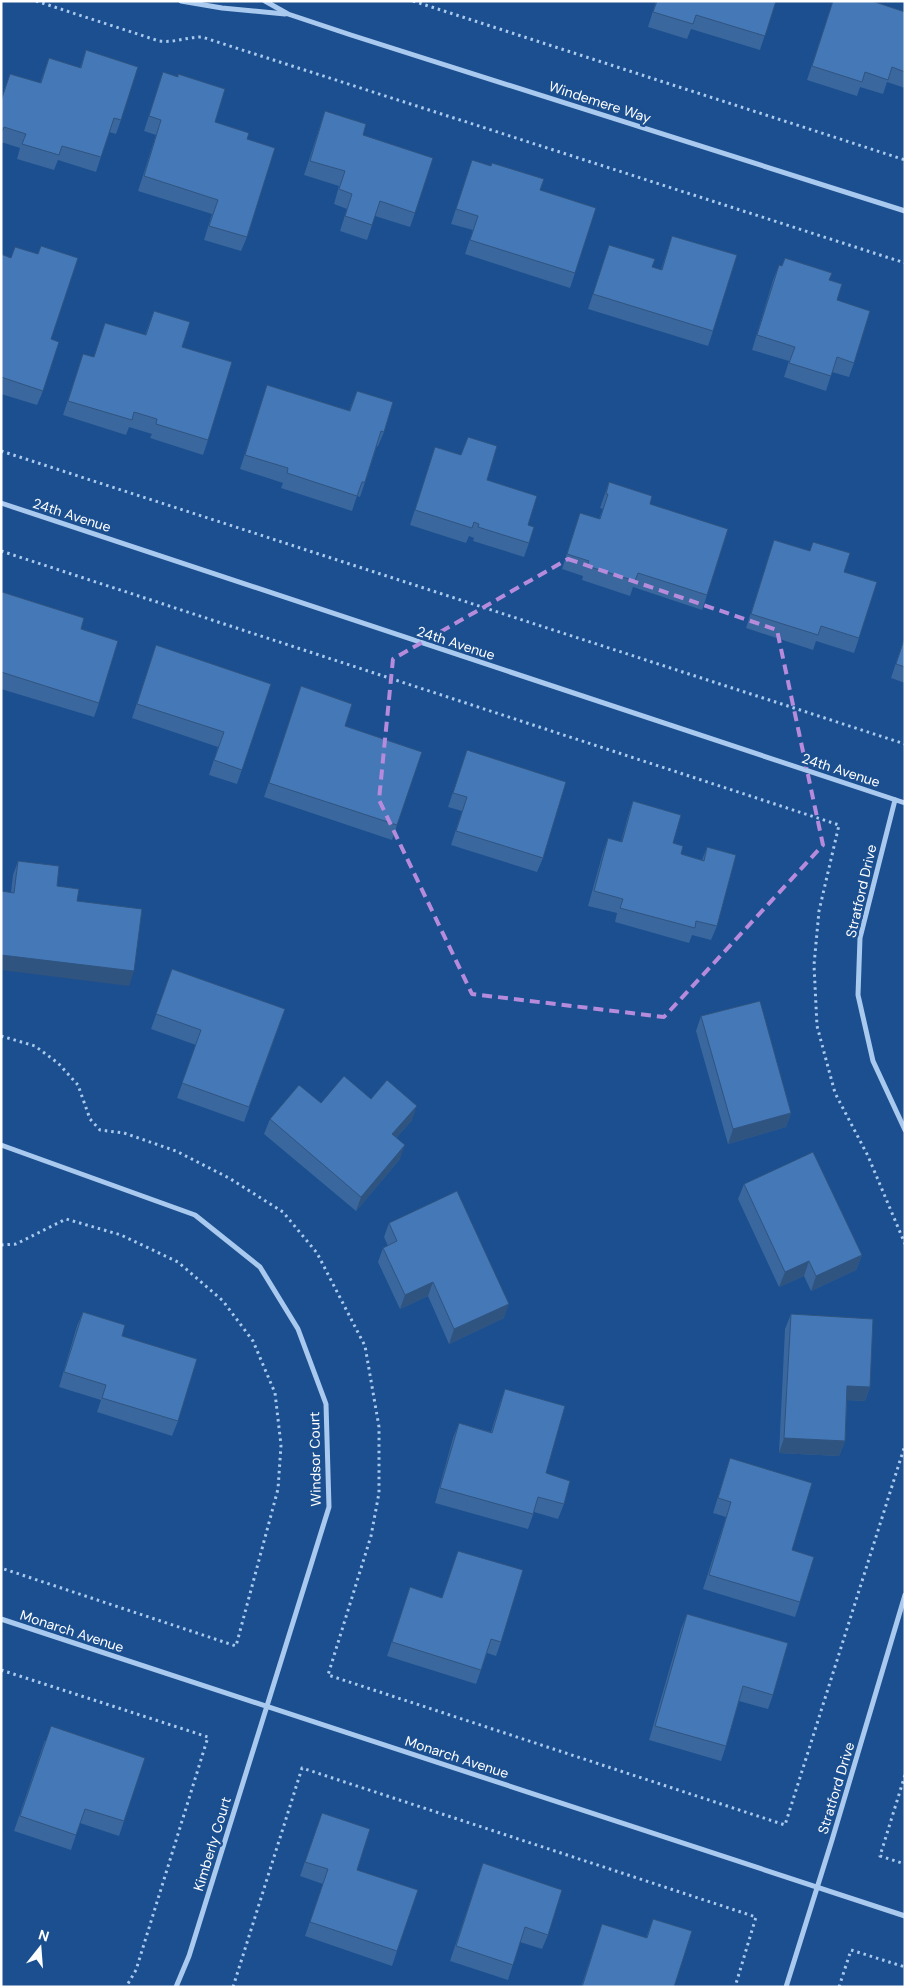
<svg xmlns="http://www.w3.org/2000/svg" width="906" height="1988" viewBox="0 0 906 1988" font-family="'DM Sans',sans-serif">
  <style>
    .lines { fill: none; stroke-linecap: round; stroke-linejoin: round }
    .path { stroke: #a9c9ee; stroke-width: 3; stroke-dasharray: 2.5 4; stroke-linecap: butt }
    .street { stroke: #a9c9ee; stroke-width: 5 }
    .wall { fill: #3a679d }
    .shaded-wall { fill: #305480 }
    .building { fill: #4478b7; stroke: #305480 }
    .marked { fill: none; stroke: #b68bdc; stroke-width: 4; stroke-dasharray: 10 6; stroke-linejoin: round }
    .labels { text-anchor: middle; stroke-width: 5; stroke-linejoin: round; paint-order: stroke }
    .street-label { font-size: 14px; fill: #fff; stroke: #1b4f8f }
  </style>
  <rect width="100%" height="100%" fill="#1b4f8f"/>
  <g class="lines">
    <!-- path -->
    <g class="path">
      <path d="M36,1L159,41C174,43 187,37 202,37L905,263"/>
      <path d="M413,1L905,160"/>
      <path d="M1,451L905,744"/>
      <path d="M1,551L839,825L819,911L814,965L817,1026L835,1093L868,1156L905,1244"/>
      <path d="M1,1036L35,1046L58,1063L78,1085L90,1119L100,1130L124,1133L176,1151L229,1178L283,1212L317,1253L365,1346L379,1427V1493L371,1536L328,1675L785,1825L905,1445"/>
      <path d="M1,1245L16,1244L66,1219L121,1235L178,1262L223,1301L253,1341L275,1393L281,1445L278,1489L236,1646L1,1568"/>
      <path d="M1,1670L208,1737L136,1970L126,1987"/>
      <path d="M905,1775L880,1856L905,1864"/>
      <path d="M233,1987L302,1768L756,1917L735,1987"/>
      <path d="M839,1987L851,1950L905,1967"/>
    </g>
    <!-- street -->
    <g class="street">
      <path d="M181,1L222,8L285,14"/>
      <path d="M265,1L288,14L351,35L905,211"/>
      <path d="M1,503L905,803"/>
      <path d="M895,800L860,938L858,995L873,1061L905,1130"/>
      <path d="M1,1145L195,1215L260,1267L298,1329L326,1404L329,1507L189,1956L176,1987"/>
      <path d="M1,1619L905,1916"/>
      <path d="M786,1987L832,1840L905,1595"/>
    </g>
  </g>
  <!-- wall -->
  <g class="wall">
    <path d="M656,1H776L760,50L691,29L687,39L648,27Z"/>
    <path d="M833,1H872L905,12V88L887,82L883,94L860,87L857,96L807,80Z"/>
    <path d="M86,50L121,120L116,134L109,132L96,172L58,160L54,170L17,159L20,148L1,142V99L10,74L40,83L49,58L80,68Z"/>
    <path d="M163,72L215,122L247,139V237L241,251L204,240L212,214L138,191L156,135L144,131Z"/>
    <path d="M325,111L363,135L415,213L410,227L375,216L367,240L340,231L347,209L334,204L339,186L304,175Z"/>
    <path d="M472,160L540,190L575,273L570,288L465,254L473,230L451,224Z"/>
    <path d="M672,236L713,331L708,346L588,309L609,245L652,267L661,270Z"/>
    <path d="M1,254L51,339L43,391L37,405L1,394Z"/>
    <path d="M785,258L829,280L837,300L854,363L849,377L832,372L826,391L784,377L789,361L752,350L773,280L779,265L782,266Z"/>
    <path d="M154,311L182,347L208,440L203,455L150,438L152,434L129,427L126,435L63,415L83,354L94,357L105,323L145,335Z"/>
    <path d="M267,385L349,411L357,391L384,432L378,446H377L360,497L357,496L352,511L281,488L283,483L240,469Z"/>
    <path d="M468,437L487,480L528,525L529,543L524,557L473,541L474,538L469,536L466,543L410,525L435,447L461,455Z"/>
    <path d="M609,482L650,504L707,595L702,610L633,587L630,596L582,580L583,576L562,569L580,513L599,519L603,509L600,508Z"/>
    <path d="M774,540L810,551L813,542L844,572L859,638L854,653L816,641L813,650L746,628Z"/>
    <path d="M1,594L81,629L99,703L94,717L1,689Z"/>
    <path d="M905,636V683L891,678Z"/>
    <path d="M156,645L271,684L237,784L209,775L218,747L132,718Z"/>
    <path d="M301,686L345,726L397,825L392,840L264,797Z"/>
    <path d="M467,750L543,858L537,872L451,845L462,811L448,807Z"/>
    <path d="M633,801L673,843L681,854L702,860L707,847L717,926L711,940L692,935L689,943L615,922L617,913L588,906L603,852L608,838L621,842L628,816Z"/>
    <path d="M18,861L57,886L77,901L129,986L11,892L13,875Z"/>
    <path d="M172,969L285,1009L244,1122L177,1098L196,1045L151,1029Z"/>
    <path d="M701,1016L791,1113L786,1127L728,1144L696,1031Z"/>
    <path d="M371,1099L412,1120L397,1137L400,1159L356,1211L264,1134L270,1119L321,1103Z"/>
    <path d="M744,1184L862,1255L856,1270L811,1291L804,1276L779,1287L738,1199Z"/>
    <path d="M389,1223L504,1318L449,1344L428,1296L400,1309L378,1262L383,1248L388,1246L384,1237Z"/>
    <path d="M83,1312L122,1336L178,1421L172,1436L97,1412L101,1400L59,1387L77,1326Z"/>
    <path d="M791,1314L870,1387L865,1401L847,1400L845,1441L839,1456L779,1453L785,1329Z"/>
    <path d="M505,1389L546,1473L564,1504L558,1519L534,1512L528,1529L435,1503L453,1438L459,1423L491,1432L500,1403Z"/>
    <path d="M730,1458L800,1602L795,1617L703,1589L726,1517L713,1513Z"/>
    <path d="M458,1551L501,1642L496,1656L487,1653L476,1684L387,1656L410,1587L442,1598Z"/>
    <path d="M687,1614L773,1695L768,1709L739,1701L726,1746L721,1761L649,1740L681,1629Z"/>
    <path d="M45,1740L124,1821L119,1836L80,1823L71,1850L14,1831Z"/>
    <path d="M317,1827L357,1870L397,1951L392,1966L305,1936L323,1884L300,1876Z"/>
    <path d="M483,1863L548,1935L542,1949L520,1942L508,1980L450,1961Z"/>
    <path d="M653,1919L674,1987H581L602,1924L646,1938Z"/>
  </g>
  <!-- shaded-wall -->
  <g class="shaded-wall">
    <path d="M1,955L134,971L129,986L1,970Z"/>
    <path d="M417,1106L412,1120L387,1148L392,1134Z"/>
    <path d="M791,1113L786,1127L728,1144L733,1129Z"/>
    <path d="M405,1145L400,1159L356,1211L361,1197Z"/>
    <path d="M862,1255L856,1270L811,1291L816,1276Z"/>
    <path d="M809,1261L804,1276L779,1287L785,1272Z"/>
    <path d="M433,1282L428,1296L400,1309L405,1295Z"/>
    <path d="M509,1304L504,1318L449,1344L454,1329Z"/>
    <path d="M847,1386L870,1387L865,1401L842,1400Z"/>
    <path d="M784,1438L845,1441L839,1456L779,1453Z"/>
  </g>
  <!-- building -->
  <g class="building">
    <path d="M657,1H776L765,36L696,15L693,24L653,12Z"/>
    <path d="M833,1H872L905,12V72L892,67L888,80L865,72L862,82L812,66Z"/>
    <path d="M86,50L138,67L121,120L114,118L101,157L62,146L59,155L22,144L26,134L4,127L3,130L1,129V101L10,74L41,83L49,58L81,68Z"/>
    <path d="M163,72L178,77V74L225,89L215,122L249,133L247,139L275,148L247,237L209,226L218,200L144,176L161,120L149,116Z"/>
    <path d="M325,111L366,124L363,135L433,158L415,213L380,201L372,225L345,216L352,194L339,189L345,171L310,161Z"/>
    <path d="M472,160L491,166L492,163L544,179L540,190L596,208L575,273L470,240L478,216L456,209Z"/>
    <path d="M672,236L737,255L713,331L593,294L609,245L655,259L652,267L662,270Z"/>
    <path d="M41,246L78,258L51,339L59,342L43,391L1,377V254L11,258L15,247L38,254Z"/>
    <path d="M785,258L832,273L829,280L842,284L837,300L870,311L854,363L837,357L831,376L789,363L795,347L757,335L779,265L782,266Z"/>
    <path d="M154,311L190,322L182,347L232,362L208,440L156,424L157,419L134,412L132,420L68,401L83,354L94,357L105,323L146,335Z"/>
    <path d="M267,385L350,411L357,391L393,402L384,432L381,431L365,482H362L357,496L287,473L288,468L245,455Z"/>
    <path d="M468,437L497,446L487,480L537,496L528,525L534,527L529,543L478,527L479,524L474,522L472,528L415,510L435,447L461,455Z"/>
    <path d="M609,482L652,496L650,504L728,529L707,595L638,573L635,581L587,566L589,561L567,554L580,513L600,519L608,494H606Z"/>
    <path d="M774,540L810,551L813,542L850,553L844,572L877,582L859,638L821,626L818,635L751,614Z"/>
    <path d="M2,592L84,618L81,629L118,641L99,703L1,672V594Z"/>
    <path d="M905,637V667L896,664Z"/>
    <path d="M156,645L271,684L242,770L214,760L224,732L137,704Z"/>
    <path d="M301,686L352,704L345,726L422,752L397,825L269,783Z"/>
    <path d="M467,750L566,782L543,858L456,831L467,797L453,793Z"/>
    <path d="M633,801L681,815L673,843L683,846L681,854L704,861L707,847L736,855L717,926L696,921L695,928L620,908L623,899L594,891L608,838L622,842Z"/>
    <path d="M18,861L59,866L57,886L79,889L77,901L142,909L134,971L1,955V891L14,893Z"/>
    <path d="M172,969L285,1009L249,1107L182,1083L201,1030L156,1014Z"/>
    <path d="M760,1001L791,1113L733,1129L701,1016Z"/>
    <path d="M344,1076L371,1099L387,1080L417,1106L392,1134L405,1145L361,1197L270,1119L299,1085L321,1103Z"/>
    <path d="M813,1152L862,1255L816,1276L809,1261L785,1272L744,1184Z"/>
    <path d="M457,1191L509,1304L454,1329L433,1282L405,1295L383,1248L397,1241L389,1223Z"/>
    <path d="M83,1312L125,1325L122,1336L197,1359L178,1421L102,1398L106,1385L64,1372Z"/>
    <path d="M791,1314L873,1319L870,1387L847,1386L845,1441L784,1438Z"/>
    <path d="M505,1389L565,1406L546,1473L570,1481L564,1504L538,1497L533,1514L440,1488L459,1423L492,1433Z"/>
    <path d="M730,1458L812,1483L792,1550L814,1557L800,1602L709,1575L731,1502L718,1498Z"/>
    <path d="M458,1551L523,1570L501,1642L491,1639L481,1670L392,1642L410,1587L442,1598Z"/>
    <path d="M687,1614L788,1643L773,1695L743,1686L726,1746L655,1726Z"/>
    <path d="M51,1726L145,1758L124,1821L85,1809L76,1835L20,1816Z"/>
    <path d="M322,1813L370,1829L357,1870L418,1890L397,1951L310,1922L328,1869L305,1862Z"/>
    <path d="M483,1863L562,1890L548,1935L525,1927L513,1965L456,1946Z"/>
    <path d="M653,1919L692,1931L674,1987H582L602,1924L647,1938Z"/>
  </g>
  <!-- marked area -->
  <path class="marked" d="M568,559L777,630L823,845L664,1017L472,994L379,800L393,659Z"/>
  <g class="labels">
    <!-- street labels -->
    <g class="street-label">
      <text transform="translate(600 102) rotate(18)" y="5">Windemere Way</text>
      <text transform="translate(72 515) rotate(18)" y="5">24th Avenue</text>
      <text transform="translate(456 643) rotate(18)" y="5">24th Avenue</text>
      <text transform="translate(841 770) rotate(18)" y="5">24th Avenue</text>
      <text transform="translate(861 891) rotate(-77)" y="5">Stratford Drive</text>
      <text transform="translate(315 1459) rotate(-91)" y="5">Windsor Court</text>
      <text transform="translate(72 1631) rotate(18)" y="5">Monarch Avenue</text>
      <text transform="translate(457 1757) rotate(18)" y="5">Monarch Avenue</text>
      <text transform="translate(836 1788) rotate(-73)" y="5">Stratford Drive</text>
      <text transform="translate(212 1844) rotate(-73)" y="5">Kimberly Court</text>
    </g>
  </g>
  <!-- border -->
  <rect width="906" height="1988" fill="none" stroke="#ffffff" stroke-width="5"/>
  <!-- north arrow -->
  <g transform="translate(40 1948) rotate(17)" stroke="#1b4f8f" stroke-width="4" paint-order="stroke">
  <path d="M0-4L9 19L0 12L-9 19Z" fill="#ffffff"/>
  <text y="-8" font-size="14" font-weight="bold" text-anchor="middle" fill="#ffffff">N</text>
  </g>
</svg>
